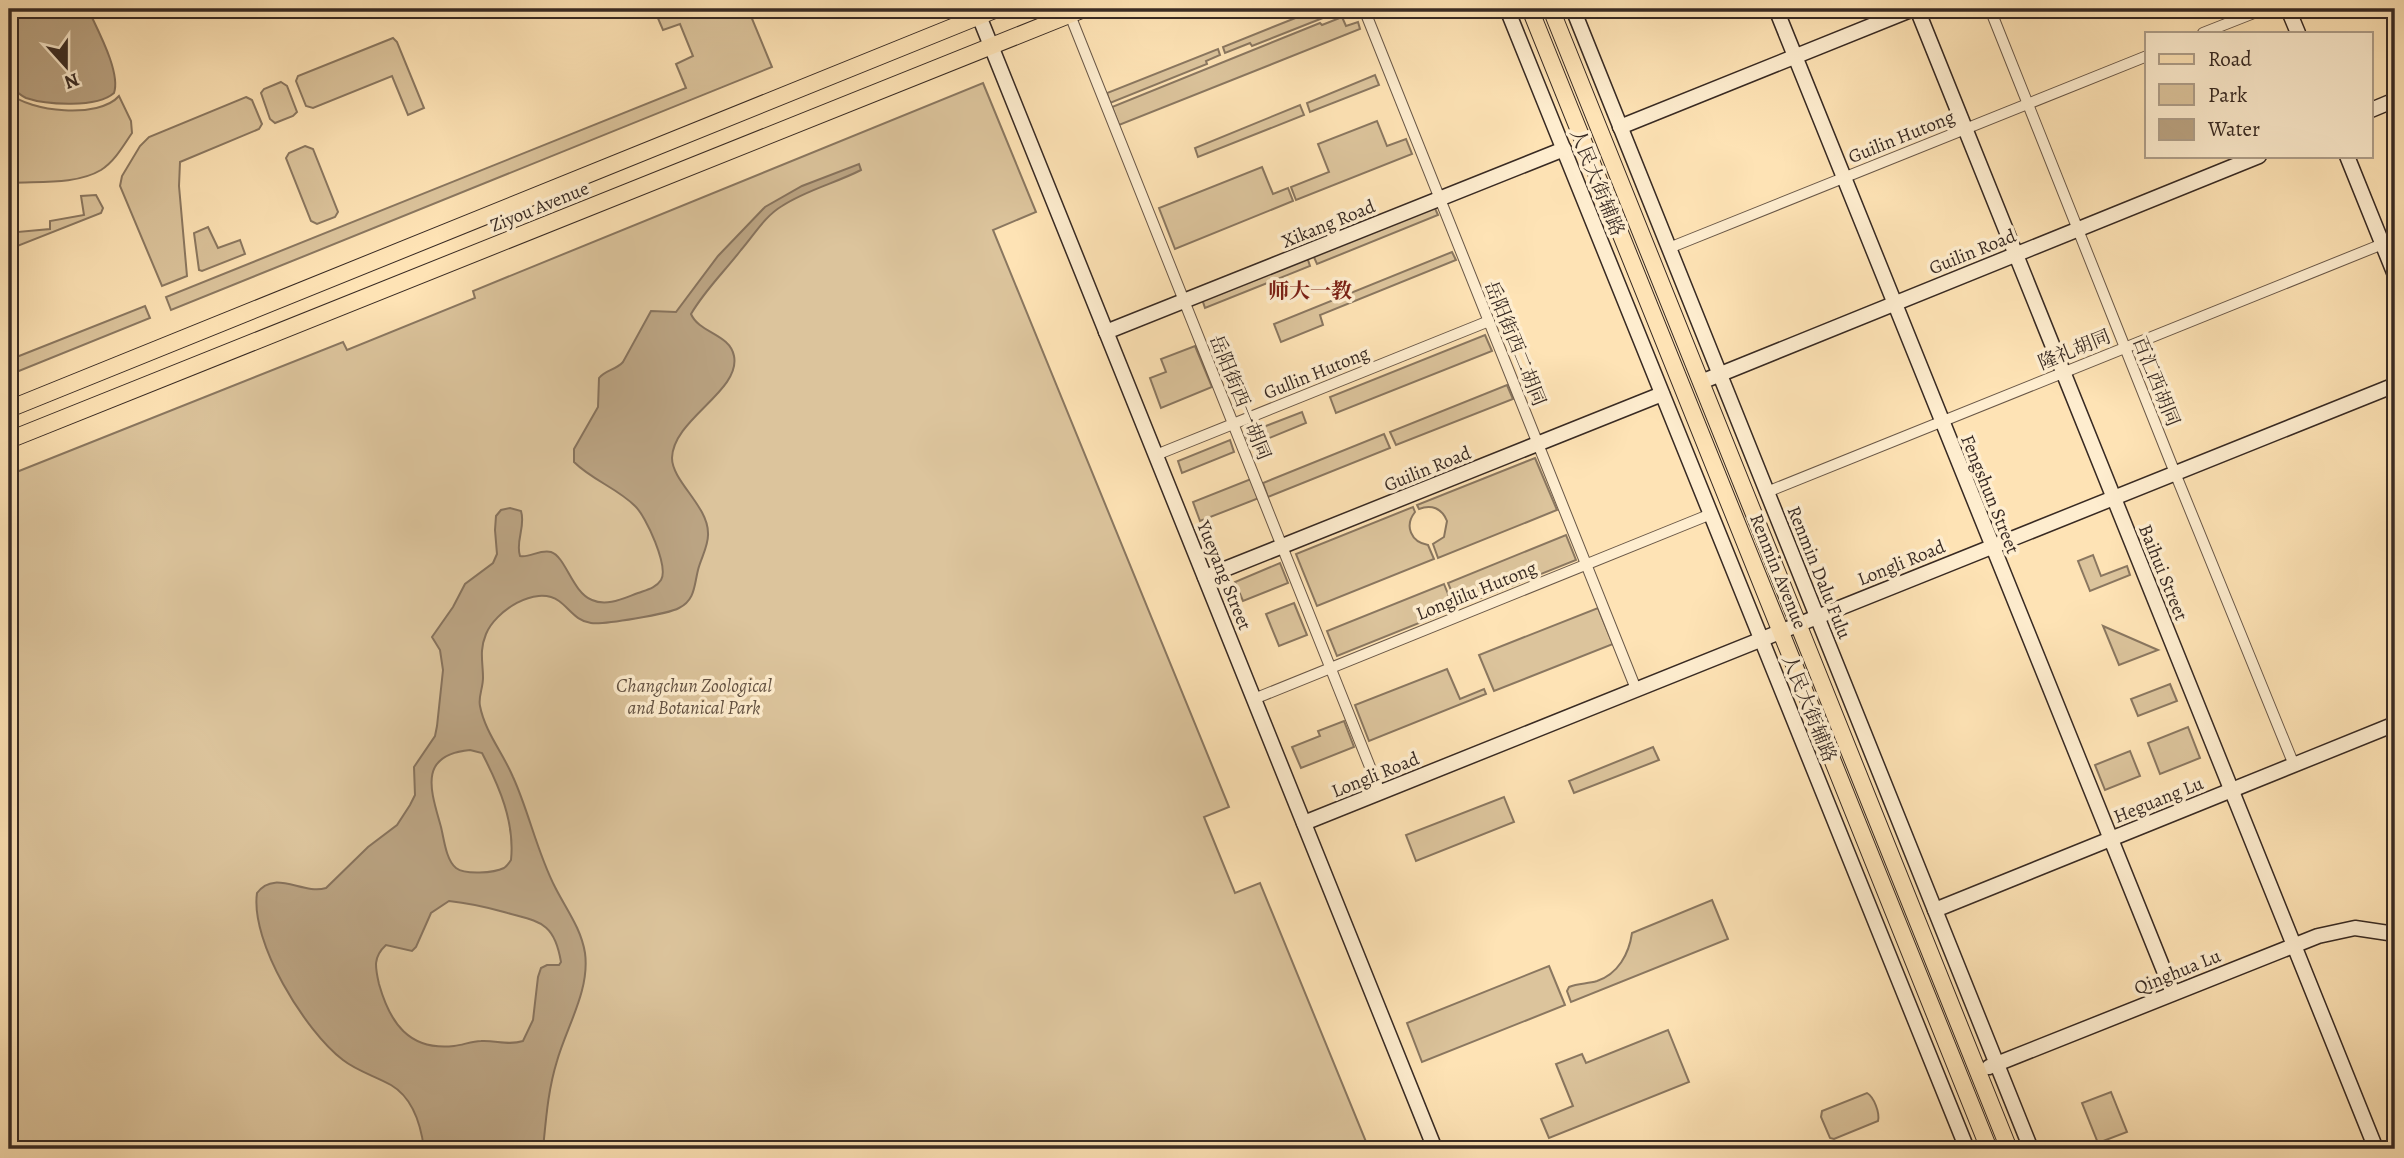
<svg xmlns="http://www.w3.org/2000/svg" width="2404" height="1158" viewBox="0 0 2404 1158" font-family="Alegreya,'Noto Serif SC',serif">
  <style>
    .green { fill: #dcc49c; stroke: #8a7760; stroke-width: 2 }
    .water { fill: #bba483; stroke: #87735d; stroke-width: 2; fill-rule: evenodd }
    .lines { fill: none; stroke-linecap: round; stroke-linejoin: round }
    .street-casing { stroke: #6a5848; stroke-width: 12 }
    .secondary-casing { stroke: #382a23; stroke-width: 17 }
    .primary-casing { stroke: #382a23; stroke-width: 18 }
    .street { stroke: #feedcf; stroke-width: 10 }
    .secondary { stroke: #feedcf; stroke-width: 14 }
    .primary { stroke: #fee3b5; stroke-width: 16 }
    .labels { text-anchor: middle; stroke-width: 7; stroke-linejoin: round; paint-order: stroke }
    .street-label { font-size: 19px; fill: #382a23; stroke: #feedcf }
    .park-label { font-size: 19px; font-style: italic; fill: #615041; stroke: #feedcf }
    .neighbourhood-label { font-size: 21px; font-weight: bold; fill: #7a1f14; stroke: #feedcf }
  </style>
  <rect width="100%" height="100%" fill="#fee3b5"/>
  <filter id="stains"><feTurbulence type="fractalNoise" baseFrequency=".00286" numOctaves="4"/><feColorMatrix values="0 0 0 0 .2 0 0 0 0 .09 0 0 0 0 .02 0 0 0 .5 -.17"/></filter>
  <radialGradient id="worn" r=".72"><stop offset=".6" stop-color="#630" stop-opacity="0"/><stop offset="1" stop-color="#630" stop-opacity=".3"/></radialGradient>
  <!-- green -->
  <g class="green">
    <path d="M654,9H748L772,67L171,310L166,297L686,88L676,64L693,56L680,24L663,30Z"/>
    <path d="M1318,9L1343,10L1252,46L1250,43L1225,53L1223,47Z"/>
    <path d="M1342,17L1346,26L1358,22L1360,29L1119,125L1112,107L1320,23L1322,25Z"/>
    <path d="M393,38L397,42L424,108L408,115L392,76L313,108L306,106L296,81L298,76Z"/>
    <path d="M1218,49L1220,55L1206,61L1207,64L1110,103L1107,93Z"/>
    <path d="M1375,75L1379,85L1310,112L1307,103Z"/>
    <path d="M281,82L287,86L297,112L293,116L275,123L270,119L261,93L264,89Z"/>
    <path d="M983,83L1036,212L993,230L1229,807L1204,817L1235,893L1260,883L1369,1149H9V475L343,342L347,350L475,298L473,291Z"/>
    <path d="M9,93C30,112 99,119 119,96L131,121L132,133C123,146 115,161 101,170C76,185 38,181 10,183L9,132L13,125L9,114Z"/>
    <path d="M246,97L252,100L262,124L259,129L180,162L179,186L187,276L162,286L120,186L122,176L140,146L149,137Z"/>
    <path d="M1300,105L1304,115L1198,157L1195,148Z"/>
    <path d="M1377,121L1387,146L1406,139L1412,154L1296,200L1291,187L1329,172L1318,144Z"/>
    <path d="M305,146L313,149L338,212L335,217L317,224L311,221L286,158L289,153Z"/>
    <path d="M1262,167L1273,194L1288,188L1293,201L1175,249L1159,208Z"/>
    <path d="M96,195L103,208L101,213L15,247L11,245L9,213L11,222L17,221L18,232L50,229V221L84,215L81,196Z"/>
    <path d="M1434,206L1438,215L1317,264L1313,255Z"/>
    <path d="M208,227L218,248L240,240L245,254L202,271L199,270L194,233Z"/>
    <path d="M1452,252L1456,260L1320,315L1323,325L1281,342L1274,324Z"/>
    <path d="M1307,257L1310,266L1205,308L1202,299Z"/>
    <path d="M145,306L150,318L9,375V360Z"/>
    <path d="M1485,335L1492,351L1336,413L1330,397Z"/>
    <path d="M1195,346L1212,387L1161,408L1150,378L1166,372L1161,359Z"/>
    <path d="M1507,385L1513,399L1396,445L1390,432Z"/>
    <path d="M1302,412L1306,423L1250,446L1245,434Z"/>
    <path d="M1384,434L1390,448L1268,497L1263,483Z"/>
    <path d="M1230,440L1234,452L1182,473L1178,461Z"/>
    <path d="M1535,458L1557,510L1438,558L1433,544L1444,537L1447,521C1442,508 1431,504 1419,509L1417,505Z"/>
    <path d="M1251,479L1259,498L1200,521L1193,502Z"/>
    <path d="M1413,507L1415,512C1404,526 1411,542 1428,545L1434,559L1317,606L1296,554Z"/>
    <path d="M1566,535L1576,560L1458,607L1448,583Z"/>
    <path d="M2093,555L2101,576L2127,566L2130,575L2090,591L2078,561Z"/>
    <path d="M1280,563L1288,583L1243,601L1235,582Z"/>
    <path d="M1444,584L1454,609L1337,656L1327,631Z"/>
    <path d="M1294,603L1307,635L1279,646L1266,614Z"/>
    <path d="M1598,608L1613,644L1494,691L1479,655Z"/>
    <path d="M2103,626L2158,650L2119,665Z"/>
    <path d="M1447,669L1460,699L1484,689L1486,694L1369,741L1355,705Z"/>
    <path d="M2170,684L2177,701L2138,716L2131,699Z"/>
    <path d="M1344,721L1354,747L1301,768L1292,747L1320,736L1318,731Z"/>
    <path d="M2188,727L2200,758L2160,774L2148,743Z"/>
    <path d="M1653,747L1659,760L1574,793L1569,781Z"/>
    <path d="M2130,751L2140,776L2105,790L2095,765Z"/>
    <path d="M1504,797L1514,822L1416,861L1406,835Z"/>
    <path d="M1712,900L1728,939L1571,1002L1567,991L1569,987C1578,983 1587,984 1597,981C1618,974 1629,954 1632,933Z"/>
    <path d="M1549,966L1565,1005L1422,1062L1407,1023Z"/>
    <path d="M1668,1030L1689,1082L1549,1138L1541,1119L1573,1106L1556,1064L1582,1054L1586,1063Z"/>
    <path d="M2111,1092L2127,1132L2098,1143L2082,1103Z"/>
    <path d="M1867,1093C1874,1097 1880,1113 1878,1121L1834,1139L1830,1138L1821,1117L1822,1111Z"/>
  </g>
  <!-- water -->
  <g class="water">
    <path d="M9,9H88C97,29 121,72 114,93C97,108 47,105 26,98C19,95 14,89 9,84Z"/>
    <path d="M859,164L861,170C836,183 806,190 782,206C765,216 754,235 741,250C724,272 705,290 691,314C699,333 730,334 734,356C741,391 673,419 672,458C672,481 708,506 708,533C709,545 701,558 698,570C694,586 695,600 679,608C668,614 603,625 591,623C576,621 570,609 559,601C535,584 495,612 486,634C479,651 483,662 483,678C483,688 478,697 480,706C485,732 503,753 513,777C529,812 537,852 555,887C566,909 581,928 585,953C590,990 567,1026 557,1061C548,1090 546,1119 543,1149H424C421,1125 413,1098 391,1085C375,1076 357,1071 343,1060C305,1031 250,942 257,893C275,869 302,895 326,888L368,847L397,825L410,805L415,795L414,767L435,736L437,726L443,670L440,650L432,637L453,607L465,584L493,563L497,554L495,530L496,516L501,510L510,508L521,511C526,527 515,541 520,556C530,558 540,549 551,552C566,557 572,592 592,600C607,607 624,598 638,593C646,590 656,588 661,580C669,567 646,516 635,506C617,488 592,480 574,462V449L598,407L599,378C605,370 616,370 623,362L651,311L676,312L718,256L765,207L802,186ZM470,750L482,753C499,786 515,822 511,860C509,863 507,866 504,868C494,873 465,875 456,868C446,860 444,839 441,827C431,791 417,755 470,750ZM449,901C468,903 486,907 504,912C538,922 554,920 561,962L559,965H547L541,968L538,977L533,1020L523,1041C508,1046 496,1040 481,1041C472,1041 463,1045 454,1046C409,1051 390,1023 379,984C375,967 373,957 386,945L412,951L416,947L431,913Z"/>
  </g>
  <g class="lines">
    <!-- street casing -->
    <g class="street-casing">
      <g id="street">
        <path d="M1364,9L1636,689"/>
        <path d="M1990,9L2175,473L2294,765"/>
        <path d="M1070,15L1380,792"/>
        <path d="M2203,33L2264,9"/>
        <path d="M1669,248L2147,56"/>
        <path d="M1156,455L1489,321"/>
        <path d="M1767,492L2395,239"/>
        <path d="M1254,699L1711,514"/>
      </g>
    </g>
    <!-- secondary casing -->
    <g class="secondary-casing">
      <g id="secondary">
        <path d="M1507,9L1967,1149"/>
        <path d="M1573,9L2031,1149"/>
        <path d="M1776,9L2173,993"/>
        <path d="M1917,9L2376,1149"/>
        <path d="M2288,9L2298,33"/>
        <path d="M979,16L1435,1149"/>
        <path d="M2371,110L2395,100"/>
        <path d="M1620,127L1913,9"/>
        <path d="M2347,156L2395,275"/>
        <path d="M1106,332L1564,149"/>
        <path d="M1701,382L2259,156"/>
        <path d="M1205,577L1662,394"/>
        <path d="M1304,823L2395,385"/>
        <path d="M1935,910L2395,724"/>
        <path d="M1989,1067L2318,936L2355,928L2395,934"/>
      </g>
    </g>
    <!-- primary casing -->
    <g class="primary-casing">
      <g id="primary">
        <path d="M1530,9L1989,1149"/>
        <path d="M1551,9L2009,1149"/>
        <path d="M9,409L997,9"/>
        <path d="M9,440L1084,9"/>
      </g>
    </g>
    <!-- street -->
    <use href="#street" class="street"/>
    <!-- secondary -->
    <use href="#secondary" class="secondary"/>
    <!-- primary -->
    <use href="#primary" class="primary"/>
  </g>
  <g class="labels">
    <!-- street labels -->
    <g class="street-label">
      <text transform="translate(1901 136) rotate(-22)" y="7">Guilin Hutong</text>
      <text transform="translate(1598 182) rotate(68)" y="7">人民大街辅路</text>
      <text transform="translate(539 206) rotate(-22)" y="7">Ziyou Avenue</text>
      <text transform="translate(1328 223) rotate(-22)" y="7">Xikang Road</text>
      <text transform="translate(1972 251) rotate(-22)" y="7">Guilin Road</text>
      <text transform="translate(1516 343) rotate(68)" y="7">岳阳街西二胡同</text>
      <text transform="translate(2074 349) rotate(-22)" y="7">隆礼胡同</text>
      <text transform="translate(1316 372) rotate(-22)" y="7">Gullin Hutong</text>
      <text transform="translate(2157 381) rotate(68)" y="7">百汇西胡同</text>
      <text transform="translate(1241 397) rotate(68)" y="7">岳阳街西一胡同</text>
      <text transform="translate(1427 468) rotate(-22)" y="7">Guilin Road</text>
      <text transform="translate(1991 494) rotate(68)" y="7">Fengshun Street</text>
      <text transform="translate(1901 562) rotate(-22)" y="7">Longli Road</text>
      <text transform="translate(1779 571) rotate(68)" y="7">Renmin Avenue</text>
      <text transform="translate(1820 572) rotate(68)" y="7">Renmin Dalu Fulu</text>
      <text transform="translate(2164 572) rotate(68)" y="7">Baihui Street</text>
      <text transform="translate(1225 575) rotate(68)" y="7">Yueyang Street</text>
      <text transform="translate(1476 590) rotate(-22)" y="7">Longlilu Hutong</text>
      <text transform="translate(1810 708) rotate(68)" y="7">人民大街辅路</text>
      <text transform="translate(1375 774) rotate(-22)" y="7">Longli Road</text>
      <text transform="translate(2158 799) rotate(-22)" y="7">Heguang Lu</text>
      <text transform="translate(2177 971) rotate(-22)" y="7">Qinghua Lu</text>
    </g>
    <!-- park labels -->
    <g class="park-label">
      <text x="694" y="692">Changchun Zoological<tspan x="694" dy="22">and Botanical Park</tspan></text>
    </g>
    <!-- neighbourhood labels -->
    <g class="neighbourhood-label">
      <text x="1310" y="298">师大一教</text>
    </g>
  </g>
  <!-- margin -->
  <rect width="2404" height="1158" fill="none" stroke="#fee3b5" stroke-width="35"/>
  <rect x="10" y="10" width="2383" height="1137" fill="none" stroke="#382a23" stroke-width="3.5"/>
  <rect x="18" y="18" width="2369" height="1123" fill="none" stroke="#382a23" stroke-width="2"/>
  <!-- legend -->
  <rect x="2145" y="32" width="228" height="126" fill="#feedcf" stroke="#af9f8a" stroke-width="2"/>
  <rect x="2159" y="54" width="35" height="10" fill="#fee3b5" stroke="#af9f8a" stroke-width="2"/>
  <text x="2208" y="66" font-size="21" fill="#382a23">Road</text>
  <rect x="2159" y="84" width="35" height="21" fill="#dcc49c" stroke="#af9f8a" stroke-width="2"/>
  <text x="2208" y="102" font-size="21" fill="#382a23">Park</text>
  <rect x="2159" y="119" width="35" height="21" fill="#bba483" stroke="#af9f8a" stroke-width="2"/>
  <text x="2208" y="136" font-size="21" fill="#382a23">Water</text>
  <!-- north arrow -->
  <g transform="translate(66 66) rotate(159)" stroke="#feedcf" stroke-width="5" paint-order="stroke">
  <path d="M0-5L12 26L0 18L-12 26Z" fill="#382a23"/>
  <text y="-10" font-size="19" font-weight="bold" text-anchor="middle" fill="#382a23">N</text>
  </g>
  <rect width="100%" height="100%" filter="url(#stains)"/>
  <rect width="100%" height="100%" fill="url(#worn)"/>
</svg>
